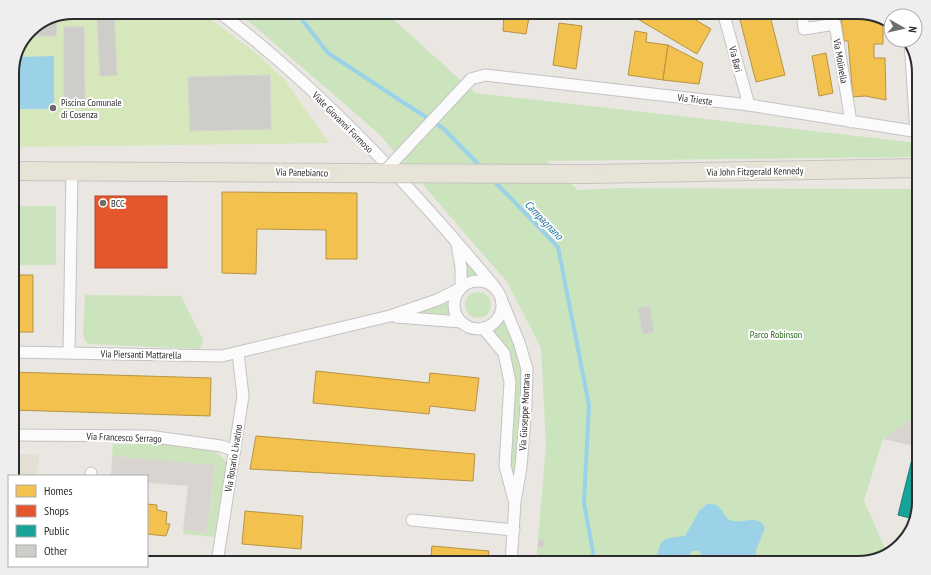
<svg xmlns="http://www.w3.org/2000/svg" width="931" height="575" viewBox="0 0 931 575" font-family="'PT Sans Narrow',sans-serif">
  <style>
    .education { fill: #e4dfd2 }
    .green { fill: #cce4be }
    .pitch { fill: #d6e7bc }
    .plaza { fill: #d8d5d1 }
    .water { fill: #9bd2e7 }
    .homes { fill: #f2c14e; stroke: #b79444 }
    .shops { fill: #e4572e; stroke: #ad4a2d }
    .public { fill: #17a398; stroke: #1d7f78 }
    .lines { fill: none; stroke-linecap: round; stroke-linejoin: round }
    .stream { stroke: #9bd2e7; stroke-width: 4 }
    .building { fill: #cfcdca; stroke: #d5d3cf }
    .minor-casing { stroke: #c4c3c3; stroke-width: 13 }
    .primary-casing { stroke: #c6c4c2; stroke-width: 20 }
    .minor { stroke: #fcfbfb; stroke-width: 11 }
    .primary { stroke: #e7e3d6; stroke-width: 18 }
    .minor-bridge-casing { stroke: #c4c3c3; stroke-width: 13; stroke-linecap: butt }
    .primary-bridge-casing { stroke: #c6c4c2; stroke-width: 20; stroke-linecap: butt }
    .minor-bridge { stroke: #fcfbfb; stroke-width: 11 }
    .primary-bridge { stroke: #e7e3d6; stroke-width: 18 }
    .poi-dot { fill: #6e6d6c; stroke: #fff; stroke-width: 1.5 }
    .labels { text-anchor: middle; stroke-width: 4; stroke-linejoin: round; paint-order: stroke }
    .street-label { font-size: 10px; fill: #2c2c2c; stroke: #fff }
    .poi-label { font-size: 10px; fill: #2c2c2c; stroke: #fff; text-anchor: start }
    .park-label { font-size: 10px; fill: #2c671f; stroke: #fff }
    .water-label { font-size: 11px; font-style: italic; fill: #146998; stroke: #fff }
    .rim { fill: none; stroke: #2c2c2c; stroke-width: 2 }
  </style>
  <rect width="100%" height="100%" fill="#eae7e3"/>
  <!-- education -->
  <path class="education" d="M12,454H39L37,476H12Z"/>
  <!-- green -->
  <g class="green">
    <path d="M238,12H385L475,93L919,143V157L547,161L578,190L619,188L919,189V414L883,439L864,501L888,555L859,563H536L546,445L541,348L507,282L379,134Z"/>
    <rect x="12" y="206" width="44" height="59"/>
    <path d="M460,248L485,279L477,277L464,279Z"/>
    <circle cx="478" cy="305" r="13"/>
    <path d="M85,295L181,296L203,340L202,346L198,349L88,344L85,340L83,334Z"/>
    <path d="M454,295L451,306L454,316L406,314Z"/>
    <path d="M503,314C509,332 518,351 521,369C526,397 520,455 513,482L508,462L513,382L489,330L497,324Z"/>
    <path d="M113,444C141,445 195,440 218,454C221,456 224,460 227,463L214,537L183,534V530L207,533L215,466L112,456Z"/>
  </g>
  <!-- pitch -->
  <path class="pitch" d="M73,12H201L257,54L284,79L329,143L12,147V69L30,30Z"/>
  <!-- plaza -->
  <g class="plaza">
    <path d="M919,414V447L883,439Z"/>
    <path d="M112,456L215,465L207,533L183,530L188,486L147,483V476H111Z"/>
  </g>
  <!-- water -->
  <g class="water">
    <path d="M54,56V109H12V69L18,57Z"/>
    <path d="M707,504C727,503 719,518 733,521C744,523 759,514 765,528L756,550L755,563H703V557L699,551H692L683,563H658L657,555L661,542L668,538L685,536L699,511Z"/>
  </g>
  <!-- homes -->
  <g class="homes">
    <path d="M504,12H530L526,34L503,31Z"/>
    <path d="M640,12H698L694,19L711,29L697,54L636,18Z"/>
    <path d="M754,12H769L785,75L756,82L739,16Z"/>
    <path d="M867,15L883,20V44H874V58H885L886,100L865,96L853,97L848,41H844L841,18L867,17Z"/>
    <path d="M559,23L582,26L576,69L553,65Z"/>
    <path d="M635,31L647,33L646,42L668,45L663,80L628,75Z"/>
    <path d="M668,45L703,63L699,84L663,80Z"/>
    <path d="M826,53L833,93L819,96L812,56Z"/>
    <path d="M222,192L357,193V259H326V230L257,229L256,274L222,273Z"/>
    <rect x="12" y="275" width="21" height="57"/>
    <path d="M316,371L429,383L430,373L479,378L475,411L430,406L429,414L313,403Z"/>
    <path d="M12,372L211,378L210,416L12,410Z"/>
    <path d="M256,436L475,454L473,481L250,469Z"/>
    <path d="M147,504L157,505V510L167,512L166,524H170L166,536L147,534Z"/>
    <path d="M245,511L303,516L301,549L242,544Z"/>
    <path d="M432,546L489,551L488,563H430Z"/>
  </g>
  <!-- shops -->
  <rect class="shops" x="95" y="196" width="72" height="72"/>
  <!-- public -->
  <path class="public" d="M914,451L919,452V503L914,519L898,515Z"/>
  <g class="lines">
    <!-- stream -->
    <g class="stream">
      <path d="M296,12L328,53L444,129L482,168"/>
      <path d="M492,179L558,247L589,405L584,503L595,563"/>
    </g>
  </g>
  <!-- building -->
  <g class="building">
    <path d="M97,12H114L117,75L100,76Z"/>
    <path d="M57,19L56,36H27L30,30Z"/>
    <path d="M64,27H84L85,105H64Z"/>
    <path d="M270,75L271,129L190,131L188,77Z"/>
    <path d="M649,306L654,332L643,334L638,308Z"/>
    <path d="M539,539L544,540L543,547L538,546Z"/>
  </g>
  <g class="lines">
    <!-- minor casing -->
    <g class="minor-casing">
      <g id="minor">
        <path d="M219,12C320,88 413,189 494,286"/>
        <path d="M723,12L749,105"/>
        <path d="M802,12L804,29L835,24L851,122"/>
        <path d="M910,42L916,132"/>
        <path d="M471,79L485,75L749,105L919,132"/>
        <path d="M457,244L461,267V288"/>
        <circle cx="478" cy="305" r="24"/>
        <path d="M502,301L519,342L527,369L526,406L521,467L515,502L511,563"/>
        <path d="M396,317L461,322"/>
        <path d="M483,328L504,353L510,382L505,466L514,500"/>
        <path d="M12,352L222,356L390,316L437,300L459,289"/>
        <path d="M69,352L72,171"/>
        <path d="M12,435L148,436L221,446L235,451"/>
        <path d="M91,476V473"/>
        <path d="M412,520L514,530"/>
        <path d="M217,563L243,396L238,353"/>
      </g>
    </g>
    <!-- primary casing -->
    <g class="primary-casing">
      <g id="primary">
        <path d="M12,171L348,173"/>
        <path d="M592,174L919,168"/>
      </g>
    </g>
    <!-- minor -->
    <use href="#minor" class="minor"/>
    <!-- primary -->
    <use href="#primary" class="primary"/>
    <!-- minor-bridge casing -->
    <g class="minor-bridge-casing">
      <path id="minor-bridge" d="M383,173L471,79"/>
    </g>
    <!-- primary-bridge casing -->
    <g class="primary-bridge-casing">
      <path id="primary-bridge" d="M348,173L592,174"/>
    </g>
    <!-- minor-bridge -->
    <use href="#minor-bridge" class="minor-bridge"/>
    <!-- primary-bridge -->
    <use href="#primary-bridge" class="primary-bridge"/>
  </g>
  <!-- markers -->
  <g class="poi-dot">
    <circle cx="53" cy="108" r="4"/>
    <circle cx="103" cy="203" r="4"/>
  </g>
  <g class="labels">
    <!-- street labels -->
    <g class="street-label">
      <text transform="translate(736 59) rotate(75)" y="4">Via Bari</text>
      <text transform="translate(841 61) rotate(80)" y="4">Via Molinella</text>
      <text transform="translate(695 99) rotate(7)" y="4">Via Trieste</text>
      <text transform="translate(343 122) rotate(45)" y="4">Viale Giovanni Formoso</text>
      <text transform="translate(755 171) rotate(-1)" y="4">Via John Fitzgerald Kennedy</text>
      <text transform="translate(302 172) rotate(1)" y="4">Via Panebianco</text>
      <text transform="translate(141 354) rotate(1)" y="4">Via Piersanti Mattarella</text>
      <text transform="translate(524 412) rotate(-87)" y="4">Via Giuseppe Montana</text>
      <text transform="translate(124 437) rotate(2)" y="4">Via Francesco Serrago</text>
      <text transform="translate(233 458) rotate(-81)" y="4">Via Rosario Livatino</text>
    </g>
    <!-- poi labels -->
    <g class="poi-label">
      <text x="61" y="106">Piscina Comunale<tspan x="61" dy="12">di Cosenza</tspan></text>
      <text x="111" y="207">BCC</text>
    </g>
    <!-- park labels -->
    <g class="park-label">
      <text x="776" y="338">Parco Robinson</text>
    </g>
    <!-- water labels -->
    <g class="water-label">
      <text transform="translate(544 220) rotate(46)" y="4">Campagnano</text>
    </g>
  </g>
  <!-- crop -->
  <path d="M0 0H931V575H0ZM73 19H858A54 54 0 0 1 912 73V502A54 54 0 0 1 858 556H73A54 54 0 0 1 19 502V73A54 54 0 0 1 73 19Z" fill="#eee" fill-rule="evenodd"/>
  <path class="rim" d="M73 19H858A54 54 0 0 1 912 73V502A54 54 0 0 1 858 556H73A54 54 0 0 1 19 502V73A54 54 0 0 1 73 19Z"/>
  <!-- legend -->
  <rect x="8" y="475" width="140" height="92" fill="#ffffff" stroke="#ababab"/>
  <rect x="16" y="485" width="20" height="12" fill="#f2c14e" stroke="#ababab"/>
  <text x="44" y="495" font-size="12" fill="#2c2c2c">Homes</text>
  <rect x="16" y="505" width="20" height="12" fill="#e4572e" stroke="#ababab"/>
  <text x="44" y="515" font-size="12" fill="#2c2c2c">Shops</text>
  <rect x="16" y="525" width="20" height="12" fill="#17a398" stroke="#ababab"/>
  <text x="44" y="535" font-size="12" fill="#2c2c2c">Public</text>
  <rect x="16" y="545" width="20" height="12" fill="#cfcdca" stroke="#ababab"/>
  <text x="44" y="555" font-size="12" fill="#2c2c2c">Other</text>
  <!-- north arrow -->
  <g transform="translate(903 28) rotate(98)"><circle r="19" fill="#ffffff" stroke="#ababab"/>
  <path d="M0-3L7 15L0 10L-7 15Z" fill="#6e6d6c"/>
  <text y="-6" font-size="11" font-weight="bold" text-anchor="middle" fill="#2c2c2c">N</text>
  </g>
</svg>
